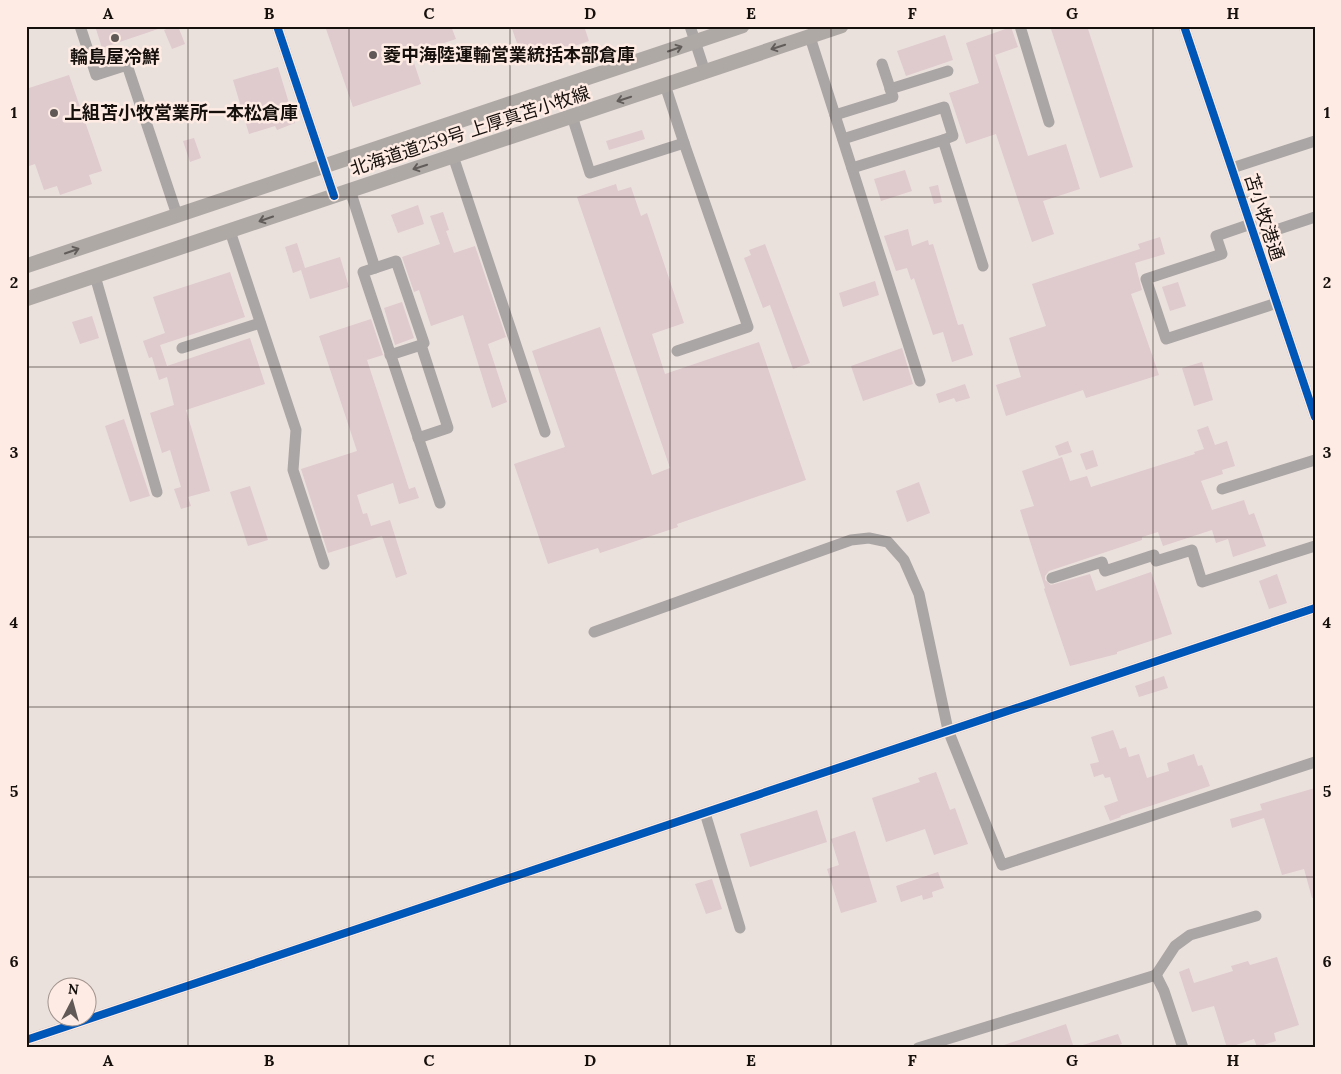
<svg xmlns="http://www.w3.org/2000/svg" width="1341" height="1074" viewBox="0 0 1341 1074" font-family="Lora,'Noto Sans JP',serif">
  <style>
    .building { fill: #dfcace }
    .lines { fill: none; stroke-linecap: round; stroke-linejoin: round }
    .minor { stroke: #aaa6a5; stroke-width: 11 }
    .major { stroke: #afa9a6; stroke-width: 15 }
    .cycleway-casing { stroke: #feebe3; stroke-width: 11 }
    .cycleway { stroke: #0057b8; stroke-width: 8 }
    .oneway { stroke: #625c5a }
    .grid { fill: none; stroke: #16100d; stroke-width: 1; stroke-opacity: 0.55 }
    .poi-dot { fill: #615955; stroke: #feebe3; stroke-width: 2 }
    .labels { text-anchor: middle; stroke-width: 5; stroke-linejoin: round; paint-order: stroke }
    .poi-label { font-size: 18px; font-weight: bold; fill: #16100d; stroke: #feebe3; text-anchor: start }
    .street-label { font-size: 18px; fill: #16100d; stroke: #feebe3 }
    .neatline { fill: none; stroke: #16100d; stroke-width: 2 }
    .grid-label { font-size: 16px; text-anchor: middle; font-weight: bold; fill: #16100d }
  </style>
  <rect width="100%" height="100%" fill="#ebe1dc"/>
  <!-- building -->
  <g class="building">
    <path d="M95,26H161V28L102,48Z"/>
    <path d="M173,26H178L185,44L172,49L164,30Z"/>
    <path d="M325,26H451L456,39L411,54L421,84L353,107Z"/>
    <path d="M511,26H584L589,41L524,63Z"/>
    <path d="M1050,26H1087L1133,167L1100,178Z"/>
    <path d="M1011,27L1018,47L995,55L1028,156L1066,144L1080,189L1043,201L1054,234L1032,242L996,134L966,144L949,93L979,83L966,43Z"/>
    <path d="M945,35L953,60L906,76L897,51Z"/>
    <path d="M278,67L295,123L277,130L275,126L249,134L233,80Z"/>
    <path d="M69,75L102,171L89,175L92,184L60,195L57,186L44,190L35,164L26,167V89Z"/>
    <path d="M642,130L645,139L609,150L606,141Z"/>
    <path d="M194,138L201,158L190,162L183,141Z"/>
    <path d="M905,170L912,191L881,201L874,179Z"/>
    <path d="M616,184L618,191L631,187L641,216L647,213L684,323L652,334L665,374L759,342L806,480L677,524L678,527L600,553L598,548L548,564L514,464L565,447L532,351L600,327L652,475L670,468L577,197Z"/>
    <path d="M938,185L942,202L934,204L929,187Z"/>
    <path d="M418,205L424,224L398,233L391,215Z"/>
    <path d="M443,212L449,230L446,231L454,253L475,246L506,337L488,344L507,402L492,408L463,315L431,326L419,290L414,292L402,257L440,244L430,216Z"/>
    <path d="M908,229L912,246L928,240L929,245L933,244L958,325L963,324L973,355L952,362L943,332L933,335L914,278L911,280L907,268L896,271L884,236Z"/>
    <path d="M1160,237L1165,254L1135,263L1142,290L1131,294L1159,375L1086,398L1083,390L1006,416L996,385L1021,377L1009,338L1046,326L1032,284L1140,249L1138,244Z"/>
    <path d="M297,243L305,268L340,257L349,287L310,299L301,270L293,273L285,247Z"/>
    <path d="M765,244L810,363L793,369L770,305L763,308L744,258L751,255L749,250Z"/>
    <path d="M230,272L245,317L160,345L167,366L250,338L265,384L186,410L210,491L188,497L191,506L181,509L174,489L181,487L170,450L162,453L150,413L174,405L167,377L159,380L152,357L149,358L143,341L165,333L153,297Z"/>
    <path d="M875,281L879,295L843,307L839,293Z"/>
    <path d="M1178,282L1186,306L1170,311L1162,287Z"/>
    <path d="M402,302L414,338L395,345L384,308Z"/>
    <path d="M92,316L99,338L80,344L72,322Z"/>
    <path d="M371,319L383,355L367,360L409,489L415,487L419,498L399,504L393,483L357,495L363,514L367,513L371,526L390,520L407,574L396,578L382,536L328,553L301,469L357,451L319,336Z"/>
    <path d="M902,348L913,384L863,401L851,366Z"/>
    <path d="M1202,362L1213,400L1194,406L1182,368Z"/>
    <path d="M965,384L970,398L956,402L954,398L939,403L936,394Z"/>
    <path d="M124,419L150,496L130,502L105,426Z"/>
    <path d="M1208,426L1215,445L1227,441L1235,466L1222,470L1223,474L1201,481L1212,510L1244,500L1249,515L1254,513L1266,546L1233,557L1228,539L1216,543L1212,530L1163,546L1158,532L1142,537V540L1049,571L1045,576V580L1051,585L1090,574L1096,591L1151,572L1172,634L1117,652V654L1070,666L1044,589L1045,588L1020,510L1034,506L1022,471L1062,457L1070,481L1087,476L1091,487L1195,454L1194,452L1204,449L1197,430Z"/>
    <path d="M1068,441L1072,452L1059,456L1055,446Z"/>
    <path d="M1093,450L1098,466L1086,470L1080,454Z"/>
    <path d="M919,482L930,513L907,522L896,491Z"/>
    <path d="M250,486L268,540L248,546L230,492Z"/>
    <path d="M1277,574L1287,603L1269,609L1259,581Z"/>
    <path d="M1164,676L1168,688L1139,697L1135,686Z"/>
    <path d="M1113,730L1120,749L1126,747L1129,757L1139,754L1147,778L1169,771L1167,763L1194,754L1198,766L1202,765L1210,786L1120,816L1121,817L1110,821L1104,806L1118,801L1110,777L1105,778L1103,774L1094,777L1090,764L1099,762L1091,737Z"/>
    <path d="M936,772L950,810L955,808L968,844L934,855L925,829L886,842L872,798L920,782L918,778Z"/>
    <path d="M1315,788V898H1312L1304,869L1282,875L1264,818L1232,828L1230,819L1262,810L1260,804Z"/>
    <path d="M817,810L827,842L750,867L740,834Z"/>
    <path d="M855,831L877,902L841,913L827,869L839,865L831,839Z"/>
    <path d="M938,872L944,888L932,892L933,897L923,900L922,895L901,902L896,886Z"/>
    <path d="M712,879L722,909L706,914L695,884Z"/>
    <path d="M1277,957L1299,1025L1274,1033L1276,1041L1257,1047L1254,1039L1227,1048L1214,1006L1192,1012L1179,972L1189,968L1194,983L1233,971L1231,966L1248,961L1250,965Z"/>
    <path d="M1066,1024L1074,1048H1001V1046Z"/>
    <path d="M1118,1034L1122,1044L1111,1048H1083V1045Z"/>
  </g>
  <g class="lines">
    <!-- minor -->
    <g class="minor">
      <path d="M80,26L96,75L127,65L177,215"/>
      <path d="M277,26L334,196"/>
      <path d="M690,26L705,72"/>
      <path d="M1020,26L1049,122"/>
      <path d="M1184,26L1315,417"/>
      <path d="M810,37L920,381"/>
      <path d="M890,89L948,71"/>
      <path d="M835,115L893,97L882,64"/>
      <path d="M572,116L590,173L684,143L665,85"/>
      <path d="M843,139L944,107L953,136L943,140"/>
      <path d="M453,156L545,432"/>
      <path d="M852,168L943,140L983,266"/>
      <path d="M1232,168L1315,141"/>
      <path d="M350,190L375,268L363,272L440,503"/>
      <path d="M1251,224L1216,236L1222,254L1146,279L1166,339L1277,303"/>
      <path d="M230,231L296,430L293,470L324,564"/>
      <path d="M1255,237L1315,217"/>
      <path d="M375,268L396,261L424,343L421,345"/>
      <path d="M95,276L157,492"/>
      <path d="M182,348L260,323"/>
      <path d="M677,351L748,327L684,143"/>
      <path d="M390,355L421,345L448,428L418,438"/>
      <path d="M1222,489L1315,460"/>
      <path d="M1052,578L1102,562L1105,571L1154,555L1156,561L1192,550L1202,582L1315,546"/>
      <path d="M594,632L851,540L869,538L888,542L904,560L919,594L948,730L1002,865L1315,762"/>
      <path d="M705,813L740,928"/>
      <path d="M1156,975L1175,946L1190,935L1256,916"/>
      <path d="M26,1040L1315,608"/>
      <path d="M918,1048L1156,975L1164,991L1183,1048"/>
    </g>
    <!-- major -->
    <g class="major">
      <path d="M26,266L742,26"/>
      <path d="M26,299L841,26"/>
    </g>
    <!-- cycleway casing -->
    <g class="cycleway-casing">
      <g id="cycleway">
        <path d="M277,26L334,196"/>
        <path d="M1184,26L1315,417"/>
        <path d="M26,1040L1315,608"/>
      </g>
    </g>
    <!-- cycleway -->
    <use href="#cycleway" class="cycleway"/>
  </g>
  <!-- one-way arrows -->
  <defs><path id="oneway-shaft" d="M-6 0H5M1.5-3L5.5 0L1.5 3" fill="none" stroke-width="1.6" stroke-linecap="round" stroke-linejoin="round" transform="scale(1.25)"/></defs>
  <g class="oneway">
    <use href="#oneway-shaft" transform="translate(778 47) rotate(162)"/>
    <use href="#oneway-shaft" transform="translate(675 49) rotate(-19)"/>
    <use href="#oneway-shaft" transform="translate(624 99) rotate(162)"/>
    <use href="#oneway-shaft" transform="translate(420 167) rotate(162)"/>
    <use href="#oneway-shaft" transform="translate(266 219) rotate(161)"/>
    <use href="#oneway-shaft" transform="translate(72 251) rotate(-19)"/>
  </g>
  <!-- grid -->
  <path class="grid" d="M188,26V1048M349,26V1048M510,26V1048M670,26V1048M831,26V1048M992,26V1048M1153,26V1048M26,197H1315M26,367H1315M26,537H1315M26,707H1315M26,877H1315"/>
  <!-- markers -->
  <g class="poi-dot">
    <circle cx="115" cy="38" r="5"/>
    <circle cx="373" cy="55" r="5"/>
    <circle cx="54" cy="113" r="5"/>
  </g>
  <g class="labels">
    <!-- poi labels -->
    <g class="poi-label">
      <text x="383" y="61">菱中海陸運輸営業統括本部倉庫</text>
      <text x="115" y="63" text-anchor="middle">輪島屋冷鮮</text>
      <text x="64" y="119">上組苫小牧営業所一本松倉庫</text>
    </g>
    <!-- street labels -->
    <g class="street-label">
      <text transform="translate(470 131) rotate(-18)" y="6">北海道道259号 上厚真苫小牧線</text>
      <text transform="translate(1264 217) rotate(72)" y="6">苫小牧港通</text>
    </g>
  </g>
  <!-- border -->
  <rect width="1341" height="1074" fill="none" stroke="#feebe3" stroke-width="55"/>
  <!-- north arrow -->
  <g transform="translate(72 1002) rotate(6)"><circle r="24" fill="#feebe3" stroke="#a1938d"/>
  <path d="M0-4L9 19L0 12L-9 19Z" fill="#615955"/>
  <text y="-8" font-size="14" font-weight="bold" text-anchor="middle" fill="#16100d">N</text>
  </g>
  <rect x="28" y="28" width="1286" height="1018" class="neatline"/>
  <g class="grid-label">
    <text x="108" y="19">A</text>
    <text x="269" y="19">B</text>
    <text x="429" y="19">C</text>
    <text x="590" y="19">D</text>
    <text x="751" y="19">E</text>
    <text x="912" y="19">F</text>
    <text x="1072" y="19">G</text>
    <text x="1233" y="19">H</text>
    <text x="14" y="118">1</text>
    <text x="1327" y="118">1</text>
    <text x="14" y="288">2</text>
    <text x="1327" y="288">2</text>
    <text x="14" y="458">3</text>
    <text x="1327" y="458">3</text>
    <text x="14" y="628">4</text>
    <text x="1327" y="628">4</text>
    <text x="14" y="797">5</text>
    <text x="1327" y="797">5</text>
    <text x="14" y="967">6</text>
    <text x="1327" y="967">6</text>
    <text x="108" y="1066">A</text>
    <text x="269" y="1066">B</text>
    <text x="429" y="1066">C</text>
    <text x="590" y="1066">D</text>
    <text x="751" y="1066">E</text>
    <text x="912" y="1066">F</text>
    <text x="1072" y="1066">G</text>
    <text x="1233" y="1066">H</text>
  </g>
</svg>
